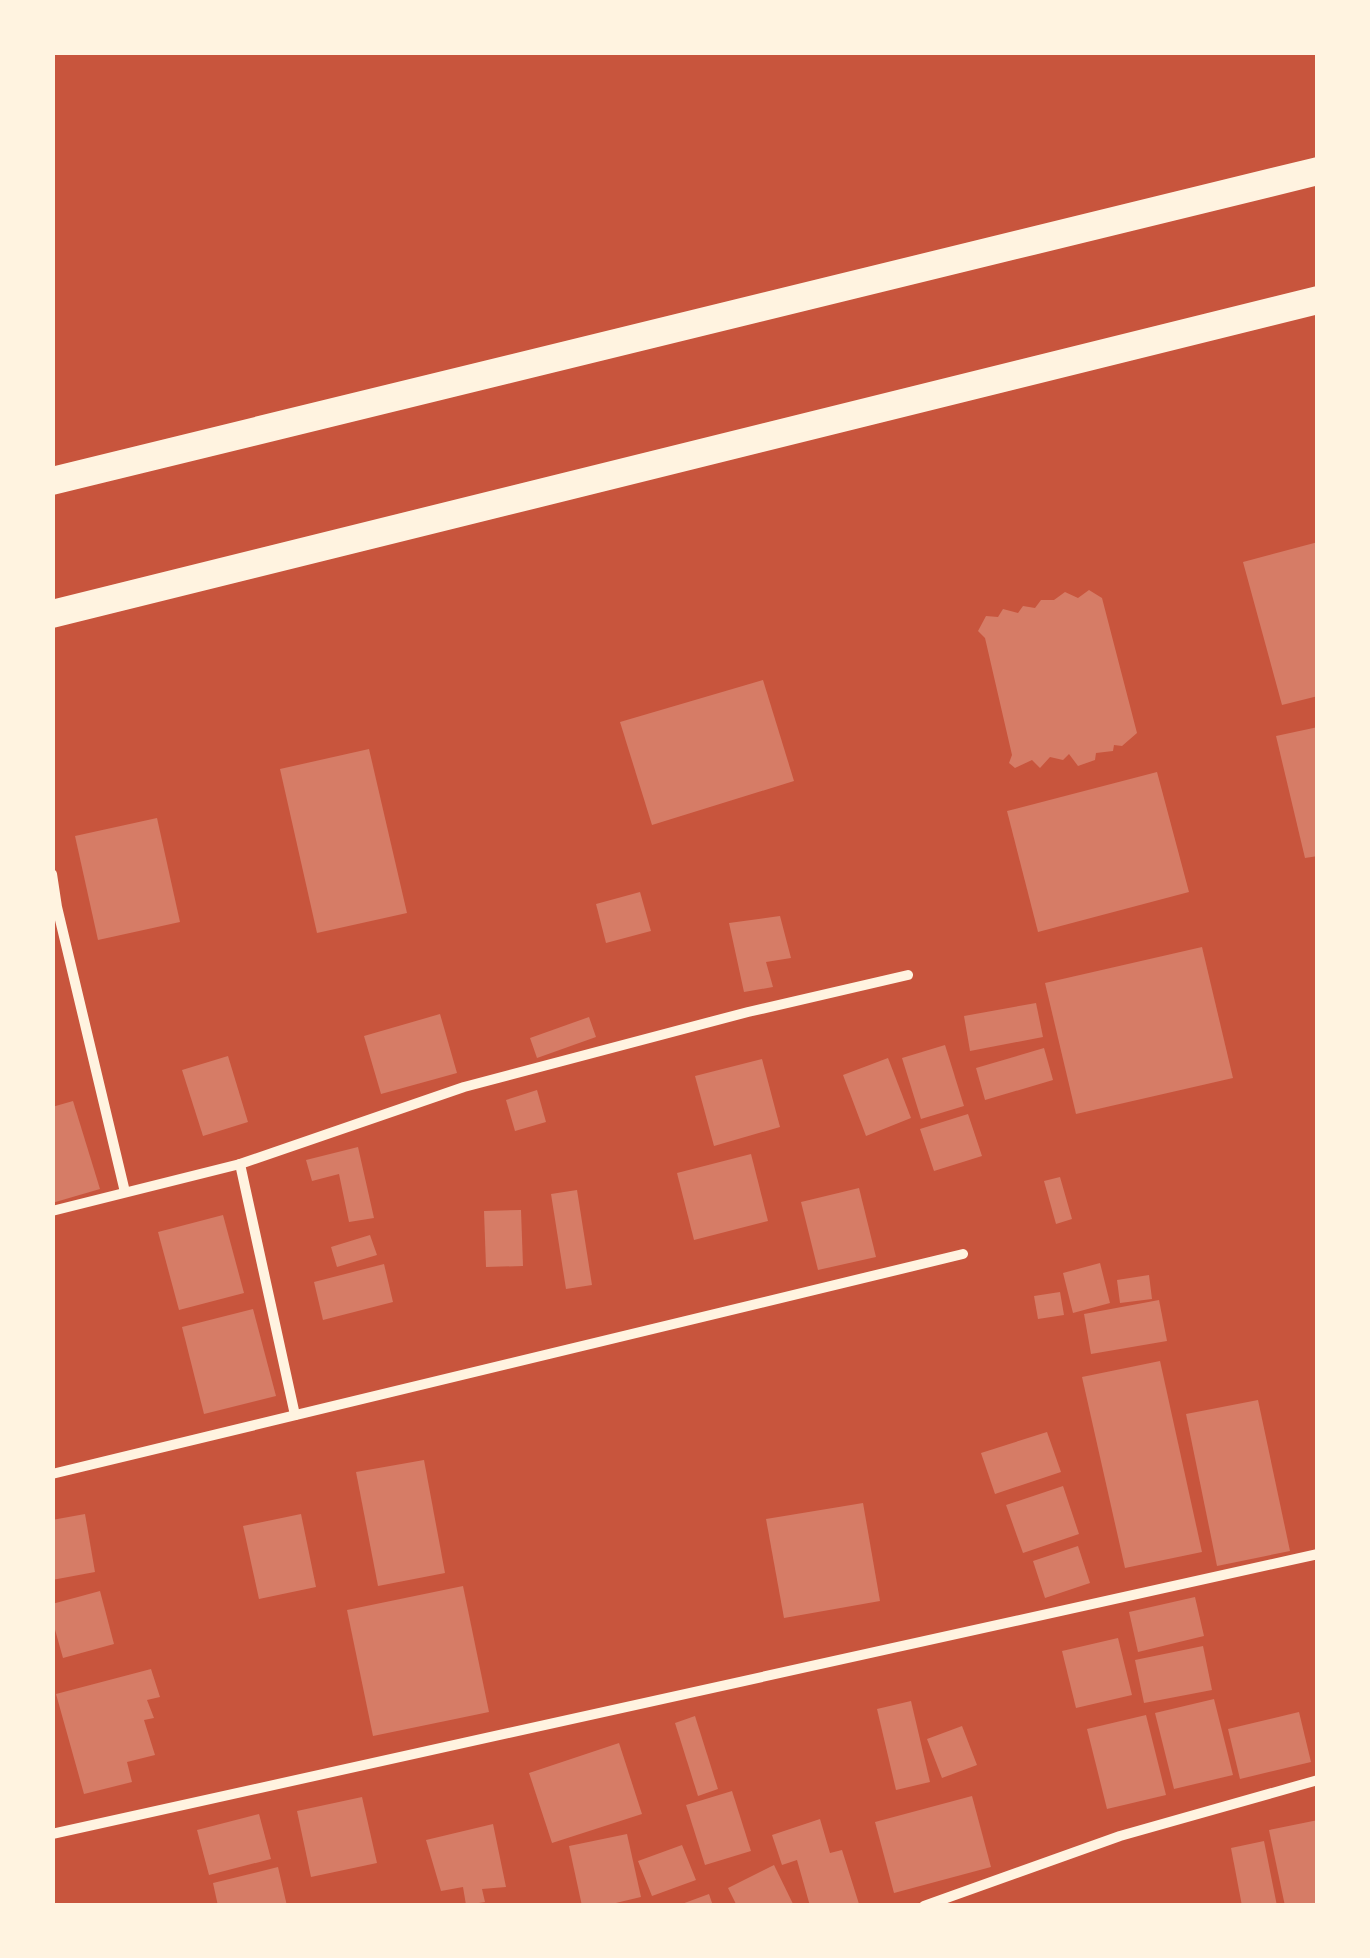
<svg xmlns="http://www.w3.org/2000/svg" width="1370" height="1958" viewBox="0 0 1370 1958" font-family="Inter,sans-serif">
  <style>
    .building { fill: #d67c66 }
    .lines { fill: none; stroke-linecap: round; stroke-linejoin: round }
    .minor { stroke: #fff3e0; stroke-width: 10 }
    .trunk { stroke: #fff3e0; stroke-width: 28 }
  </style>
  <rect width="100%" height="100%" fill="#c8553d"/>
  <!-- building -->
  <g class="building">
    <path d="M1318,542V696L1282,705L1243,562Z"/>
    <path d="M1089,590L1102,598L1137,733L1122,746L1114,745L1113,751L1096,753L1095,760L1078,766L1069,754L1063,760L1050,757L1040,768L1032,760L1015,768L1009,763L1012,755L985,638L978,631L986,616L998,617L1003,609L1018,613L1023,606L1035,608L1041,600H1054L1065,592L1078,598Z"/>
    <path d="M763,680L794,781L652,825L620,722Z"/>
    <path d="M1318,727V856L1305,858L1276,736Z"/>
    <path d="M369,749L407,913L317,933L280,769Z"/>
    <path d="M1157,772L1189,892L1038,932L1007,811Z"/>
    <path d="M157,818L180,922L98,940L75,836Z"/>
    <path d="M640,892L651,931L606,943L596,904Z"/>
    <path d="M780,916L791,958L766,962L773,987L744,992L729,923Z"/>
    <path d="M1202,947L1233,1078L1076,1114L1045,983Z"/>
    <path d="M1036,1003L1043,1037L970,1051L964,1016Z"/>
    <path d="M440,1014L457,1073L381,1094L364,1036Z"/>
    <path d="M589,1017L596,1037L537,1058L530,1038Z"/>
    <path d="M945,1045L964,1106L921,1119L902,1058Z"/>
    <path d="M1044,1048L1053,1080L985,1100L976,1068Z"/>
    <path d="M228,1056L248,1122L203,1136L182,1070Z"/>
    <path d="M888,1058L911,1118L866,1136L843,1075Z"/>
    <path d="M762,1059L780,1127L714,1146L695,1076Z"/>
    <path d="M537,1090L546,1122L515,1131L506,1100Z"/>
    <path d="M73,1101L100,1189L52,1203V1107Z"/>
    <path d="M968,1114L982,1156L934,1171L920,1129Z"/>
    <path d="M358,1147L374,1218L349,1222L339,1174L312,1181L306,1160Z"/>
    <path d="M751,1154L768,1221L694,1240L677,1173Z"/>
    <path d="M1060,1177L1072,1219L1056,1224L1044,1181Z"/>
    <path d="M859,1188L876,1257L818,1270L801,1202Z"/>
    <path d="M577,1190L592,1285L566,1289L551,1194Z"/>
    <path d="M521,1210L523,1266L486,1267L484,1211Z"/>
    <path d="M223,1215L244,1293L179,1310L158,1232Z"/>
    <path d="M370,1235L377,1255L337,1267L331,1247Z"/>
    <path d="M1100,1263L1110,1303L1073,1313L1063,1273Z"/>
    <path d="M384,1264L393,1302L323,1320L314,1282Z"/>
    <path d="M1149,1275L1152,1299L1120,1303L1117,1280Z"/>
    <path d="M1060,1292L1064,1315L1038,1319L1034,1296Z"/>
    <path d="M1159,1300L1167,1341L1091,1354L1084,1314Z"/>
    <path d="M253,1309L276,1396L204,1414L182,1327Z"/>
    <path d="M1160,1361L1202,1552L1125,1568L1082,1377Z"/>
    <path d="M1258,1400L1290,1551L1217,1566L1186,1414Z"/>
    <path d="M1047,1432L1061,1472L995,1494L981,1453Z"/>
    <path d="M424,1460L445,1573L378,1586L356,1472Z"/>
    <path d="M1063,1486L1079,1534L1023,1553L1006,1505Z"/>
    <path d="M863,1503L880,1601L784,1618L766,1519Z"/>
    <path d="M85,1514L95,1572L52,1580V1520Z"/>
    <path d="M301,1514L316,1587L259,1599L243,1526Z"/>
    <path d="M1078,1546L1090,1583L1045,1598L1033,1561Z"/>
    <path d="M463,1586L489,1712L373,1736L347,1610Z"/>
    <path d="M100,1591L114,1644L63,1658L52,1619V1604Z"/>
    <path d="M1195,1597L1204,1636L1138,1652L1129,1612Z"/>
    <path d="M1118,1638L1132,1695L1076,1708L1062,1651Z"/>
    <path d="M1203,1646L1212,1690L1144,1703L1135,1660Z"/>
    <path d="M151,1669L160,1697L147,1700L154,1718L144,1720L155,1755L127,1762L132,1782L84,1794L56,1694Z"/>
    <path d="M1214,1699L1233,1775L1174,1789L1155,1713Z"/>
    <path d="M911,1701L930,1782L896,1790L877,1709Z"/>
    <path d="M1299,1712L1311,1762L1240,1779L1228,1729Z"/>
    <path d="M1146,1715L1166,1795L1107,1809L1087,1729Z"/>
    <path d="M695,1716L718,1789L698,1796L675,1723Z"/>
    <path d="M962,1726L977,1765L942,1778L927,1739Z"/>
    <path d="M619,1743L642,1814L552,1843L529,1773Z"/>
    <path d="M732,1791L751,1851L705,1865L686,1805Z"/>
    <path d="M972,1796L991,1867L894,1893L875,1822Z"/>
    <path d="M362,1797L377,1863L311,1877L297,1811Z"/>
    <path d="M259,1814L271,1859L209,1875L197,1830Z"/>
    <path d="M820,1819L830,1853L842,1850L859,1904L810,1906L797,1860L782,1865L772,1835Z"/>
    <path d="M1318,1820V1906H1285L1269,1830Z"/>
    <path d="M493,1824L506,1887L482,1889L485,1902L466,1905L463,1887L441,1891L426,1840Z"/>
    <path d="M627,1834L641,1897L603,1906H582L569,1846Z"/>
    <path d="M1264,1841L1277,1906H1242L1231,1848Z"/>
    <path d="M682,1845L696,1880L652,1896L638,1861Z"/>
    <path d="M774,1865L794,1906H737L728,1888Z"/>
    <path d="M278,1867L287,1906H218L213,1883Z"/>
    <path d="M709,1894L713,1906H679V1905Z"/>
  </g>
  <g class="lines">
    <!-- minor -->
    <g class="minor">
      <path d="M52,874L57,907L125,1192"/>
      <path d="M240,1164L295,1415"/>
      <path d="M52,1211L240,1164L464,1087L748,1012L908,975"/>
      <path d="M52,1474L963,1254"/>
      <path d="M52,1834L1318,1554"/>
      <path d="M924,1906L1120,1836L1318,1780"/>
    </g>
    <!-- trunk -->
    <g class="trunk">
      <path d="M52,481L1318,171"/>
      <path d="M52,614L1318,300"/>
    </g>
  </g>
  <!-- border -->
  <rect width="1370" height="1958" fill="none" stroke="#fff3e0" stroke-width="110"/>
</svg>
